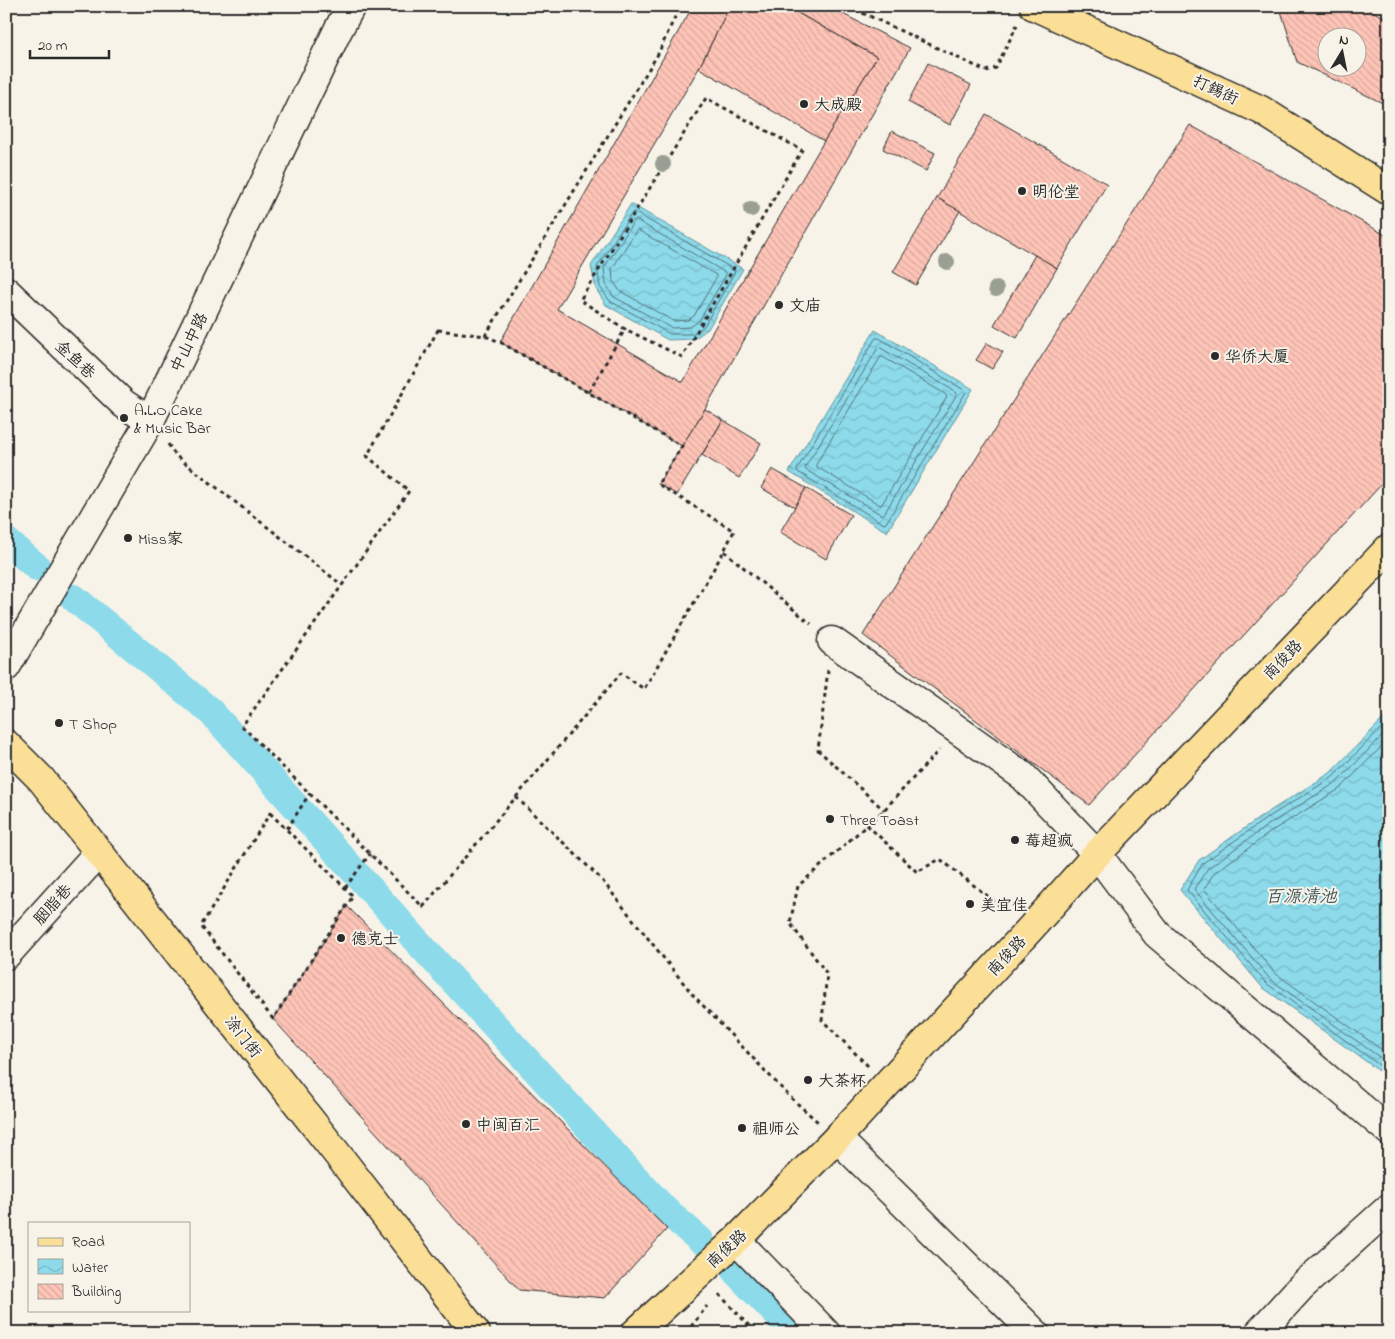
<svg xmlns="http://www.w3.org/2000/svg" width="1395" height="1339" viewBox="0 0 1395 1339" font-family="'Indie Flower','LXGW WenKai TC',sans-serif">
  <style>
    .water { fill: url(#water-waves); stroke: #65949e }
    .lines { fill: none; stroke-linecap: round; stroke-linejoin: round }
    .shore { stroke: #527177; stroke-width: 1 }
    .canal { stroke: #8cdaea; stroke-width: 28 }
    .building { fill: url(#building-back-hatch); stroke: #2b2b2b; fill-rule: evenodd }
    .minor-casing { stroke: #2b2b2b; stroke-width: 31 }
    .major-casing { stroke: #2b2b2b; stroke-width: 31 }
    .path { stroke: #2b2b2b; stroke-width: 3; stroke-dasharray: 4 4; stroke-linecap: butt }
    .minor { stroke: #f7f3e8; stroke-width: 28 }
    .major { stroke: #fbdf96; stroke-width: 28 }
    .tree { fill: #999f92 }
    .poi-dot { fill: #2b2b2b; stroke: #f7f3e8; stroke-width: 2 }
    .labels { text-anchor: middle; stroke-width: 4; stroke-linejoin: round; paint-order: stroke }
    .street-label { font-size: 16px; fill: #2b2b2b; stroke: #f7f3e8 }
    .poi-label { font-size: 16px; fill: #2b2b2b; stroke: #f7f3e8; text-anchor: start }
    .water-label { font-size: 18px; font-style: italic; fill: #43575b; stroke: #f7f3e8 }
  </style>
  <defs>
    <pattern id="water-waves" width="16" height="10" patternUnits="userSpaceOnUse" patternTransform="scale(1.25)"><rect width="16" height="10" fill="#8cdaea"/><path d="M0 5q4-4 8 0t8 0" fill="none" stroke="#79bbc9"/></pattern>
    <pattern id="building-back-hatch" width="6" height="6" patternUnits="userSpaceOnUse" patternTransform="scale(1.25)"><rect width="6" height="6" fill="#fec4b7"/><path d="M-1 5l2 2M0 0l6 6M5-1l2 2" fill="none" stroke="#daa99e"/></pattern>
  </defs>
  <rect width="100%" height="100%" fill="#f7f3e8"/>
  <filter id="ink" filterUnits="userSpaceOnUse"><feTurbulence type="fractalNoise" baseFrequency=".02" numOctaves="2"/><feDisplacementMap in="SourceGraphic" scale="10" xChannelSelector="R" yChannelSelector="G"/><feConvolveMatrix kernelMatrix="1 2 1 2 8 2 1 2 1" color-interpolation-filters="sRGB"/></filter>
  <g filter="url(#ink)">
    <!-- water -->
    <g class="water">
      <path d="M631,204L743,269L708,329L694,339L668,340L606,305L596,289L591,266Z"/>
      <path d="M875,330L973,389L887,532L789,472Z"/>
      <path d="M1389,713V1078L1262,987L1180,890L1199,860L1265,814L1330,773Z"/>
    </g>
    <g class="lines">
      <!-- shore -->
      <g class="shore">
        <path d="M634,212L735,270L734,273L704,326L692,334H670L610,301L600,287L597,267L632,213Z"/>
        <path d="M636,220L726,273V275L699,321L690,327L672,328L614,297L606,284L604,268L634,221Z"/>
        <path d="M638,230L716,275V278L694,316L688,320L673,321L620,291L613,281L612,269L636,231Z"/>
        <path d="M876,338H879L964,390L966,392L886,523L884,524L798,472L797,470Z"/>
        <path d="M879,347L956,392L957,394L884,514L882,515L806,470L805,468Z"/>
        <path d="M881,357H883L945,394L947,397L882,504L880,505L817,467L816,465Z"/>
        <path d="M1389,720L1333,777L1267,818L1203,863L1187,890L1266,983L1389,1072"/>
        <path d="M1389,729L1337,782L1271,823L1208,868L1194,889L1270,979L1389,1064"/>
        <path d="M1389,739L1341,788L1275,829L1214,873L1204,889L1275,973L1389,1055"/>
      </g>
      <!-- canal -->
      <g class="canal">
        <path d="M6,541L37,567"/>
        <path d="M74,598L210,711L425,950L664,1209L700,1240"/>
        <path d="M736,1272L795,1333"/>
      </g>
    </g>
    <!-- building -->
    <g class="building">
      <path d="M693,6H730L699,68L557,309L683,382L824,141L877,57L785,6H827L910,48L705,409L682,446L500,342Z"/>
      <path d="M730,6H785L877,57L824,141L699,68Z"/>
      <path d="M1282,6H1361L1389,19V106L1297,62L1281,11ZM1328,38H1358V68H1328Z"/>
      <path d="M928,63L971,85L950,125L908,102Z"/>
      <path d="M986,114L1107,184L1057,268L937,198Z"/>
      <path d="M1190,125L1389,237V476L1089,805L863,635Z"/>
      <path d="M892,131L935,153L926,171L883,149Z"/>
      <path d="M937,198L960,211L916,285L893,272Z"/>
      <path d="M1035,255L1057,268L1017,338L994,325Z"/>
      <path d="M987,343L1003,352L992,369L976,360Z"/>
      <path d="M705,409L723,420L677,495L658,484Z"/>
      <path d="M723,420L761,443L739,478L702,455Z"/>
      <path d="M772,469L806,488L795,507L761,488Z"/>
      <path d="M806,488L851,515L826,559L780,532Z"/>
      <path d="M347,906L667,1229L605,1298L519,1290L273,1019Z"/>
    </g>
    <g class="lines">
      <!-- minor casing -->
      <g class="minor-casing">
        <g id="minor">
          <path d="M6,291L124,404L150,421"/>
          <path d="M832,641L1023,776L1097,854L1157,934L1389,1131"/>
          <path d="M6,667L150,421L338,30L351,6"/>
          <path d="M6,955L99,852"/>
          <path d="M837,1138L1035,1333"/>
          <path d="M736,1240L826,1333"/>
          <path d="M1259,1333L1301,1287L1389,1208"/>
        </g>
      </g>
      <!-- major casing -->
      <g class="major-casing">
        <g id="major">
          <path d="M1034,6L1261,110L1389,191"/>
          <path d="M6,744L41,779L342,1160L476,1333"/>
          <path d="M635,1333L736,1240L837,1138L1030,929L1097,854L1389,548"/>
        </g>
      </g>
      <!-- path -->
      <g class="path">
        <path d="M848,6L986,71L996,68L1017,25"/>
        <path d="M438,330L485,336L500,342L682,446L658,484L734,531L724,551L644,689L621,673L423,907L242,726L409,491L367,456Z"/>
        <path d="M485,336L658,54L680,6"/>
        <path d="M589,392L625,329L580,300L706,98L802,150L682,357L625,329"/>
        <path d="M168,444L176,456L342,585"/>
        <path d="M724,551L811,624"/>
        <path d="M828,670L818,750L884,810"/>
        <path d="M516,797L601,879L693,995L790,1097L818,1122"/>
        <path d="M270,813L353,896L273,1019L201,926Z"/>
        <path d="M867,825L917,872L940,859L1008,912"/>
        <path d="M287,829L310,793"/>
        <path d="M345,888L370,854"/>
        <path d="M868,1066L822,1020L827,974L790,923L798,886L884,810L939,750"/>
        <path d="M719,1294L756,1333"/>
        <path d="M686,1333L707,1306"/>
      </g>
      <!-- minor -->
      <use href="#minor" class="minor"/>
      <!-- major -->
      <use href="#major" class="major"/>
    </g>
    <!-- trees -->
    <g class="tree">
      <circle cx="663" cy="164" r="8"/>
      <circle cx="751" cy="209" r="8"/>
      <circle cx="947" cy="262" r="8"/>
      <circle cx="996" cy="289" r="8"/>
    </g>
  </g>
  <!-- markers -->
  <g class="poi-dot">
    <circle cx="804" cy="104" r="5"/>
    <circle cx="1022" cy="191" r="5"/>
    <circle cx="779" cy="305" r="5"/>
    <circle cx="1215" cy="356" r="5"/>
    <circle cx="124" cy="418" r="5"/>
    <circle cx="128" cy="538" r="5"/>
    <circle cx="59" cy="723" r="5"/>
    <circle cx="830" cy="819" r="5"/>
    <circle cx="1015" cy="840" r="5"/>
    <circle cx="970" cy="904" r="5"/>
    <circle cx="341" cy="938" r="5"/>
    <circle cx="808" cy="1080" r="5"/>
    <circle cx="466" cy="1124" r="5"/>
    <circle cx="742" cy="1128" r="5"/>
  </g>
  <g class="labels">
    <!-- street labels -->
    <g class="street-label">
      <text transform="translate(1216 89) rotate(25)" y="6">打錫街</text>
      <text transform="translate(188 342) rotate(-64)" y="6">中山中路</text>
      <text transform="translate(76 359) rotate(43)" y="6">金鱼巷</text>
      <text transform="translate(1282 659) rotate(-46)" y="6">南俊路</text>
      <text transform="translate(52 904) rotate(-48)" y="6">胭脂巷</text>
      <text transform="translate(1006 955) rotate(-47)" y="6">南俊路</text>
      <text transform="translate(244 1036) rotate(52)" y="6">涂门街</text>
      <text transform="translate(726 1248) rotate(-43)" y="6">南俊路</text>
    </g>
    <!-- poi labels -->
    <g class="poi-label">
      <text x="814" y="110">大成殿</text>
      <text x="1032" y="197">明伦堂</text>
      <text x="789" y="311">文庙</text>
      <text x="1225" y="362">华侨大厦</text>
      <text x="134" y="415">A.L.O Cake<tspan x="134" dy="18">&amp; Music Bar</tspan></text>
      <text x="138" y="544">Miss家</text>
      <text x="69" y="729">T Shop</text>
      <text x="840" y="825">Three Toast</text>
      <text x="1025" y="846">莓超疯</text>
      <text x="980" y="910">美宜佳</text>
      <text x="351" y="944">德克士</text>
      <text x="818" y="1086">大茶杯</text>
      <text x="476" y="1130">中闽百汇</text>
      <text x="752" y="1134">祖师公</text>
    </g>
    <!-- water labels -->
    <g class="water-label">
      <text x="1301" y="902">百源清池</text>
    </g>
  </g>
  <!-- margin -->
  <rect width="1395" height="1339" fill="none" stroke="#f7f3e8" stroke-width="25"/>
  <rect x="12" y="12" width="1370" height="1314" fill="none" stroke="#2b2b2b" stroke-width="2" filter="url(#ink)"/>
  <!-- legend -->
  <rect x="28" y="1222" width="162" height="90" fill="#f7f3e8" stroke="#a5a39c"/>
  <rect x="38" y="1238" width="25" height="8" fill="#fbdf96" stroke="#a5a39c"/>
  <text x="72" y="1246" font-size="15" fill="#2b2b2b">Road</text>
  <rect x="38" y="1259" width="25" height="15" fill="url(#water-waves)" stroke="#a5a39c"/>
  <text x="72" y="1272" font-size="15" fill="#2b2b2b">Water</text>
  <rect x="38" y="1284" width="25" height="15" fill="url(#building-back-hatch)" stroke="#a5a39c"/>
  <text x="72" y="1296" font-size="15" fill="#2b2b2b">Building</text>
  <!-- north arrow -->
  <g transform="translate(1342 52) rotate(10)"><circle r="24" fill="#f7f3e8" stroke="#a5a39c"/>
  <path d="M0-4L9 19L0 12L-9 19Z" fill="#2b2b2b"/>
  <text y="-8" font-size="14" font-weight="bold" text-anchor="middle" fill="#2b2b2b">N</text>
  </g>
  <!-- scale -->
  <path d="M30 50v8h79v-8" fill="none" stroke="#2b2b2b" stroke-width="2.5"/>
  <text x="38" y="50" font-size="15" fill="#2b2b2b" stroke="#f7f3e8" stroke-width="4" paint-order="stroke">20 m</text>
</svg>
